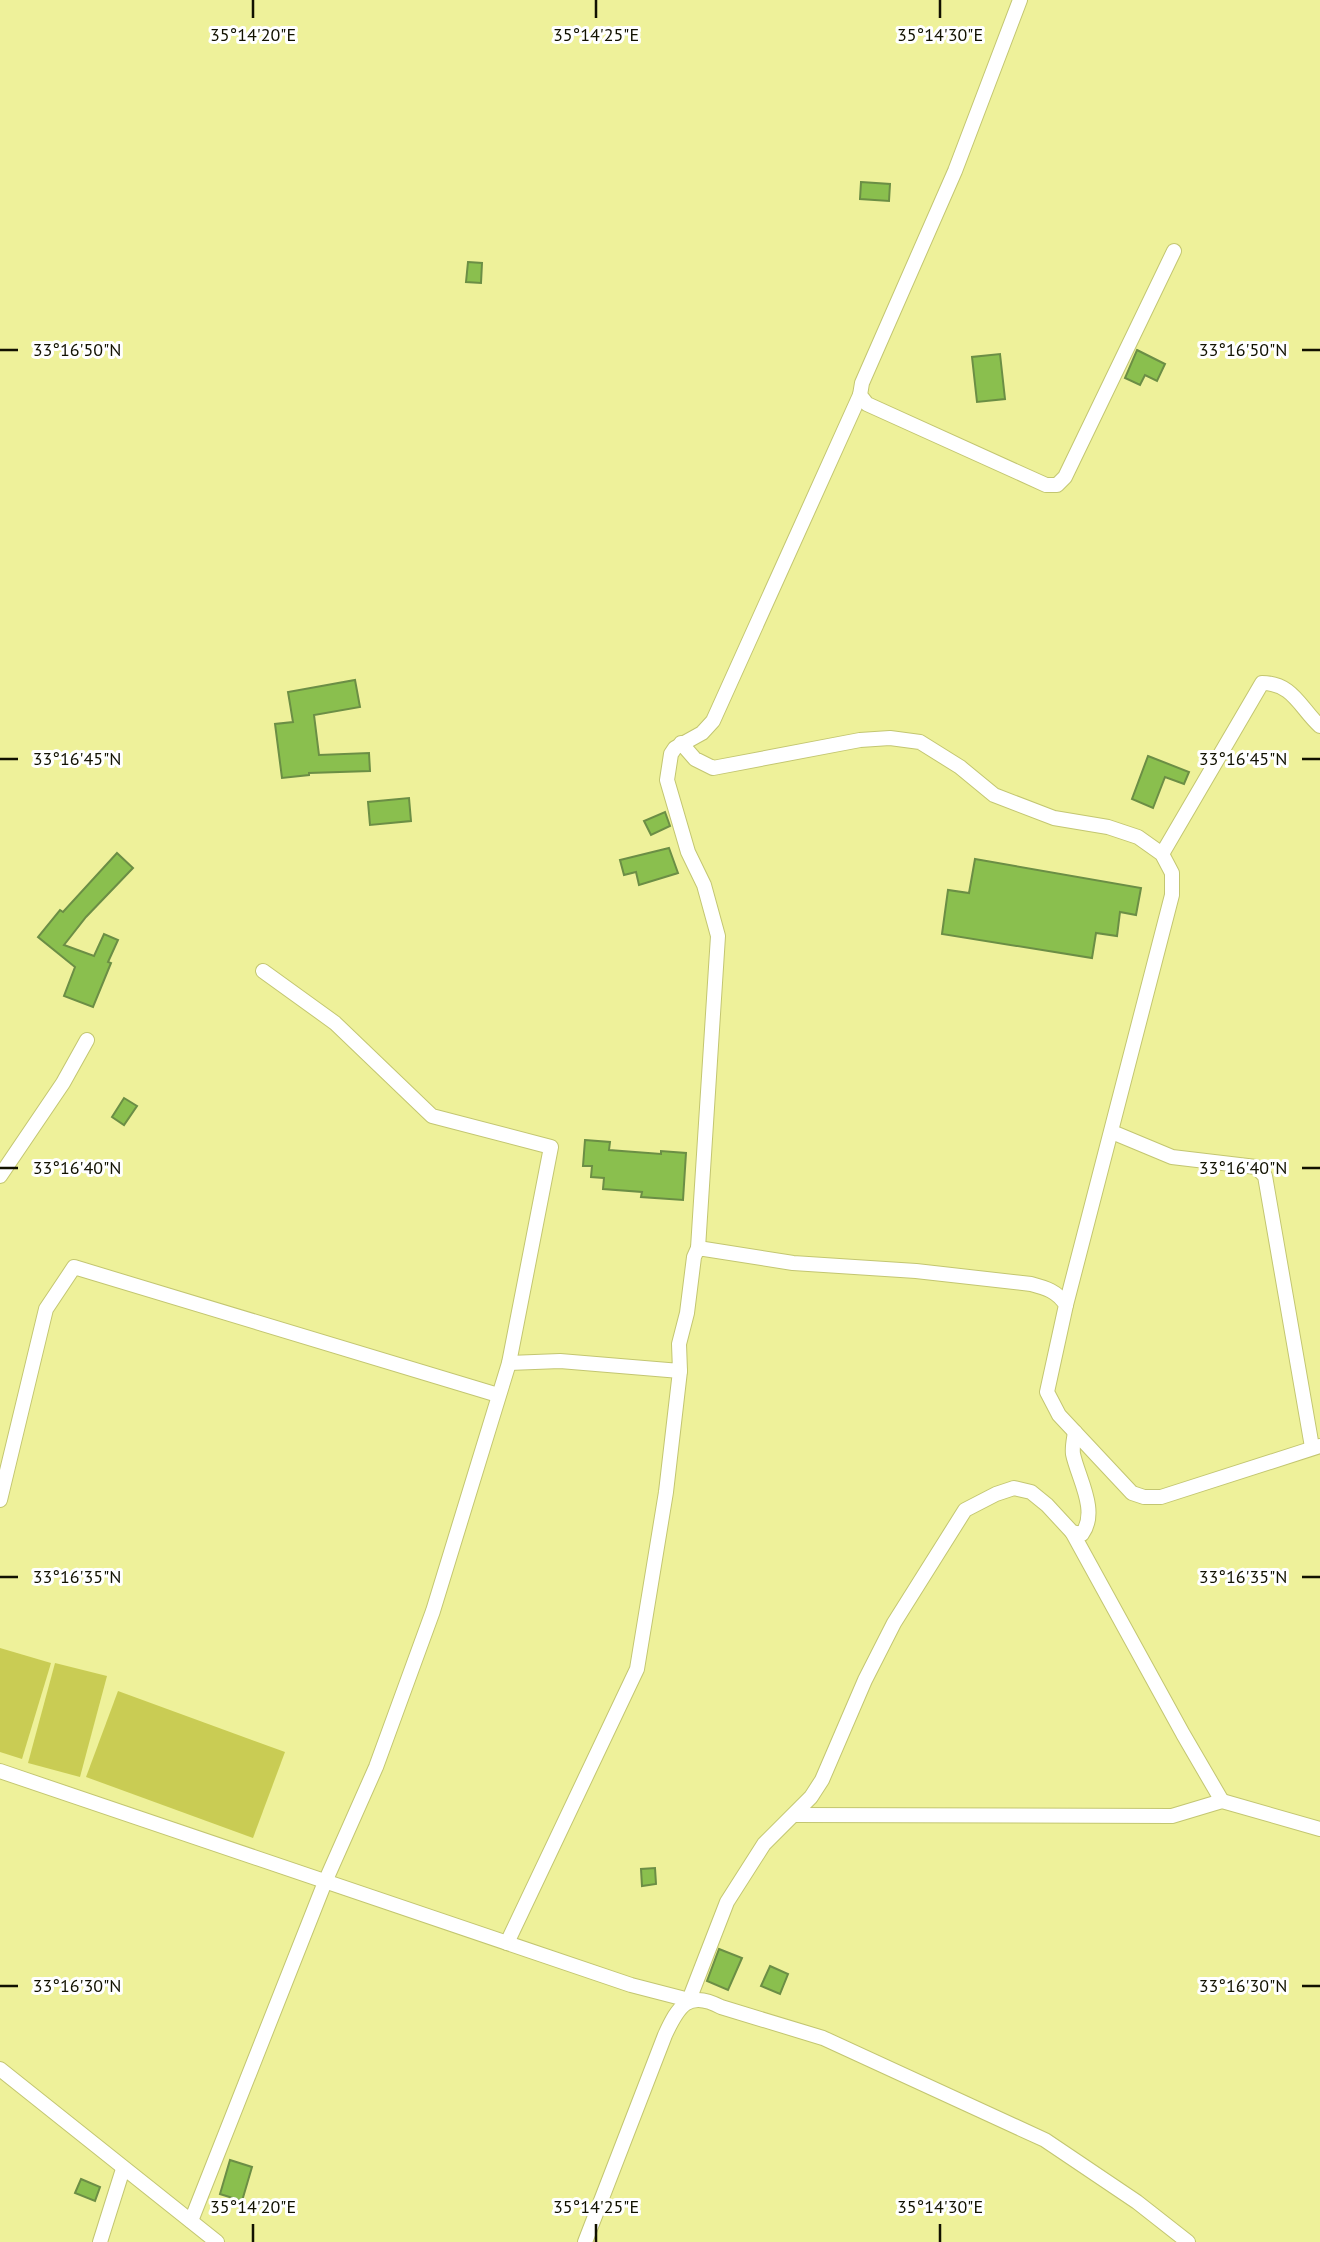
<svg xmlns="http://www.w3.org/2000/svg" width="1320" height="2242" viewBox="0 0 1320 2242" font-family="'PT Sans',sans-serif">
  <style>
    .green { fill: #c9cc54 }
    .building { fill: #8abf4e; stroke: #6b8e45; stroke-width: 2 }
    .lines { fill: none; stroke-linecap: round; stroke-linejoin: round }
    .street-casing { stroke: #c3c671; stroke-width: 16 }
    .street { stroke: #fff; stroke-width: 14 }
    .ticks { fill: none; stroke: #110; stroke-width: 2.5 }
    .ticks-label { font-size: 18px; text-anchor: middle; fill: #110; stroke: #fff; stroke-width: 6; stroke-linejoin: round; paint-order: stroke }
  </style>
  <rect width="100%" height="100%" fill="#eef19a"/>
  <!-- green -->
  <g class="green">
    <path d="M0,1648L51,1663L22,1759L0,1752Z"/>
    <path d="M55,1663L107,1676L80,1777L28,1763Z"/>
    <path d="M118,1691L285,1752L253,1838L86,1777Z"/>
  </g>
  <!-- building -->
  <g class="building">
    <path d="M861,182L890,184L889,201L860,199Z"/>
    <path d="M468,262L482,263L481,283L466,282Z"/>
    <path d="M1137,350L1165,364L1157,381L1145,375L1140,385L1125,378Z"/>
    <path d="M1000,354L1005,399L977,402L972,357Z"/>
    <path d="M355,680L360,707L314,715L319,755L369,753L370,771L309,773V775L282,778L275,724L293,722L288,692Z"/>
    <path d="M1148,756L1189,772L1184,784L1165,777L1153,808L1132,799Z"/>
    <path d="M409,798L411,821L370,825L368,802Z"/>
    <path d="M665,812L670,826L651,835L644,821Z"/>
    <path d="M669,848L678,873L639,885L636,872L624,875L620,860Z"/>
    <path d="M117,853L133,868L86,917L64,945L94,956L104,934L118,940L108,962L111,963L93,1007L64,996L75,967L38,937L60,910L63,912Z"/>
    <path d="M975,859L1141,888L1136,915L1120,912L1117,936L1096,933L1092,958L942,934L948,890L969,893Z"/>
    <path d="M124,1098L137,1106L124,1125L112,1117Z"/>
    <path d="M585,1140L610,1142L609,1150L661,1154V1151L686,1153L683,1200L641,1197L642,1192L603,1189L604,1178L591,1177L592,1166H583Z"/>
    <path d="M655,1868L656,1884L642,1886L641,1869Z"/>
    <path d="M719,1949L742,1958L728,1990L707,1981Z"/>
    <path d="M770,1966L788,1974L780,1994L761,1986Z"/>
    <path d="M230,2160L252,2167L242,2201L220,2194Z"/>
    <path d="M81,2179L100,2187L95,2201L75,2193Z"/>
  </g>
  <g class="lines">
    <!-- street casing -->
    <g class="street-casing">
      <g id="street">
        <path d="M1020,0L955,171L862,383L860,395L867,404L1046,485H1057L1065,477L1174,251"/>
        <path d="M681,743L695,759L713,768L860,740L890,738L920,742L960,767L994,795L1054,818L1108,827L1138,837L1162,854L1172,873V895L1066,1305"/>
        <path d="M1162,854L1262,683C1293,683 1300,708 1320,726"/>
        <path d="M1112,1132L1172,1157L1256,1167L1265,1176L1312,1447"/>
        <path d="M0,1176L63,1083L87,1040"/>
        <path d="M698,1248L718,936L704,885L688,852L667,780L671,754L675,748L702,733L713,721L860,395"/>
        <path d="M509,1363L560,1361L680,1371L679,1344L687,1313L694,1257L698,1248L793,1263L916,1271L1031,1284C1046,1288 1057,1291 1066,1305L1047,1392L1059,1415L1132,1493L1144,1497H1161L1320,1446"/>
        <path d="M0,1500L46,1309L74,1267L498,1395"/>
        <path d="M1072,1532L1183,1734L1222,1801"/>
        <path d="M0,1771L631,1985L689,2000L727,1902L764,1844L811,1797L822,1780L865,1680L894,1623L965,1510L996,1494L1014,1488L1031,1492L1047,1505L1072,1532L1082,1534C1099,1511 1078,1478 1073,1454C1072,1447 1074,1439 1075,1432"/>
        <path d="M794,1815L1172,1816L1222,1801L1320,1829"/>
        <path d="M507,1943L637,1669L666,1492L680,1371"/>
        <path d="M0,2069L217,2242"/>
        <path d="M191,2221L325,1882L376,1767L433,1611L509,1363L551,1147L432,1116L335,1023L263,971"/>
        <path d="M100,2242L123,2169"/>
        <path d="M585,2242L665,2035C678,2007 688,1989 721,2007L823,2038L1045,2140L1137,2202L1188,2242"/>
      </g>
    </g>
    <!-- street -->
    <use href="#street" class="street"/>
  </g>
  <!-- ticks -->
  <path class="ticks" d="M253,0V18M596,0V18M940,0V18M0,350H18M1302,350H1320M0,759H18M1302,759H1320M0,1168H18M1302,1168H1320M0,1577H18M1302,1577H1320M0,1986H18M1302,1986H1320M253,2224V2242M596,2224V2242M940,2224V2242"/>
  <g class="ticks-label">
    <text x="253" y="41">35°14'20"E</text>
    <text x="596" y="41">35°14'25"E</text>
    <text x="940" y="41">35°14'30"E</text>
    <text x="77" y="356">33°16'50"N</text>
    <text x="1243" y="356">33°16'50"N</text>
    <text x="77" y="765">33°16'45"N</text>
    <text x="1243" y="765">33°16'45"N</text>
    <text x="77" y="1174">33°16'40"N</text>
    <text x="1243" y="1174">33°16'40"N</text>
    <text x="77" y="1583">33°16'35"N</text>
    <text x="1243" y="1583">33°16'35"N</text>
    <text x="77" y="1992">33°16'30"N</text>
    <text x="1243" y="1992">33°16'30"N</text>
    <text x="253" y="2213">35°14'20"E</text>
    <text x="596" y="2213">35°14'25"E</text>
    <text x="940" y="2213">35°14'30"E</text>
  </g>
</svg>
